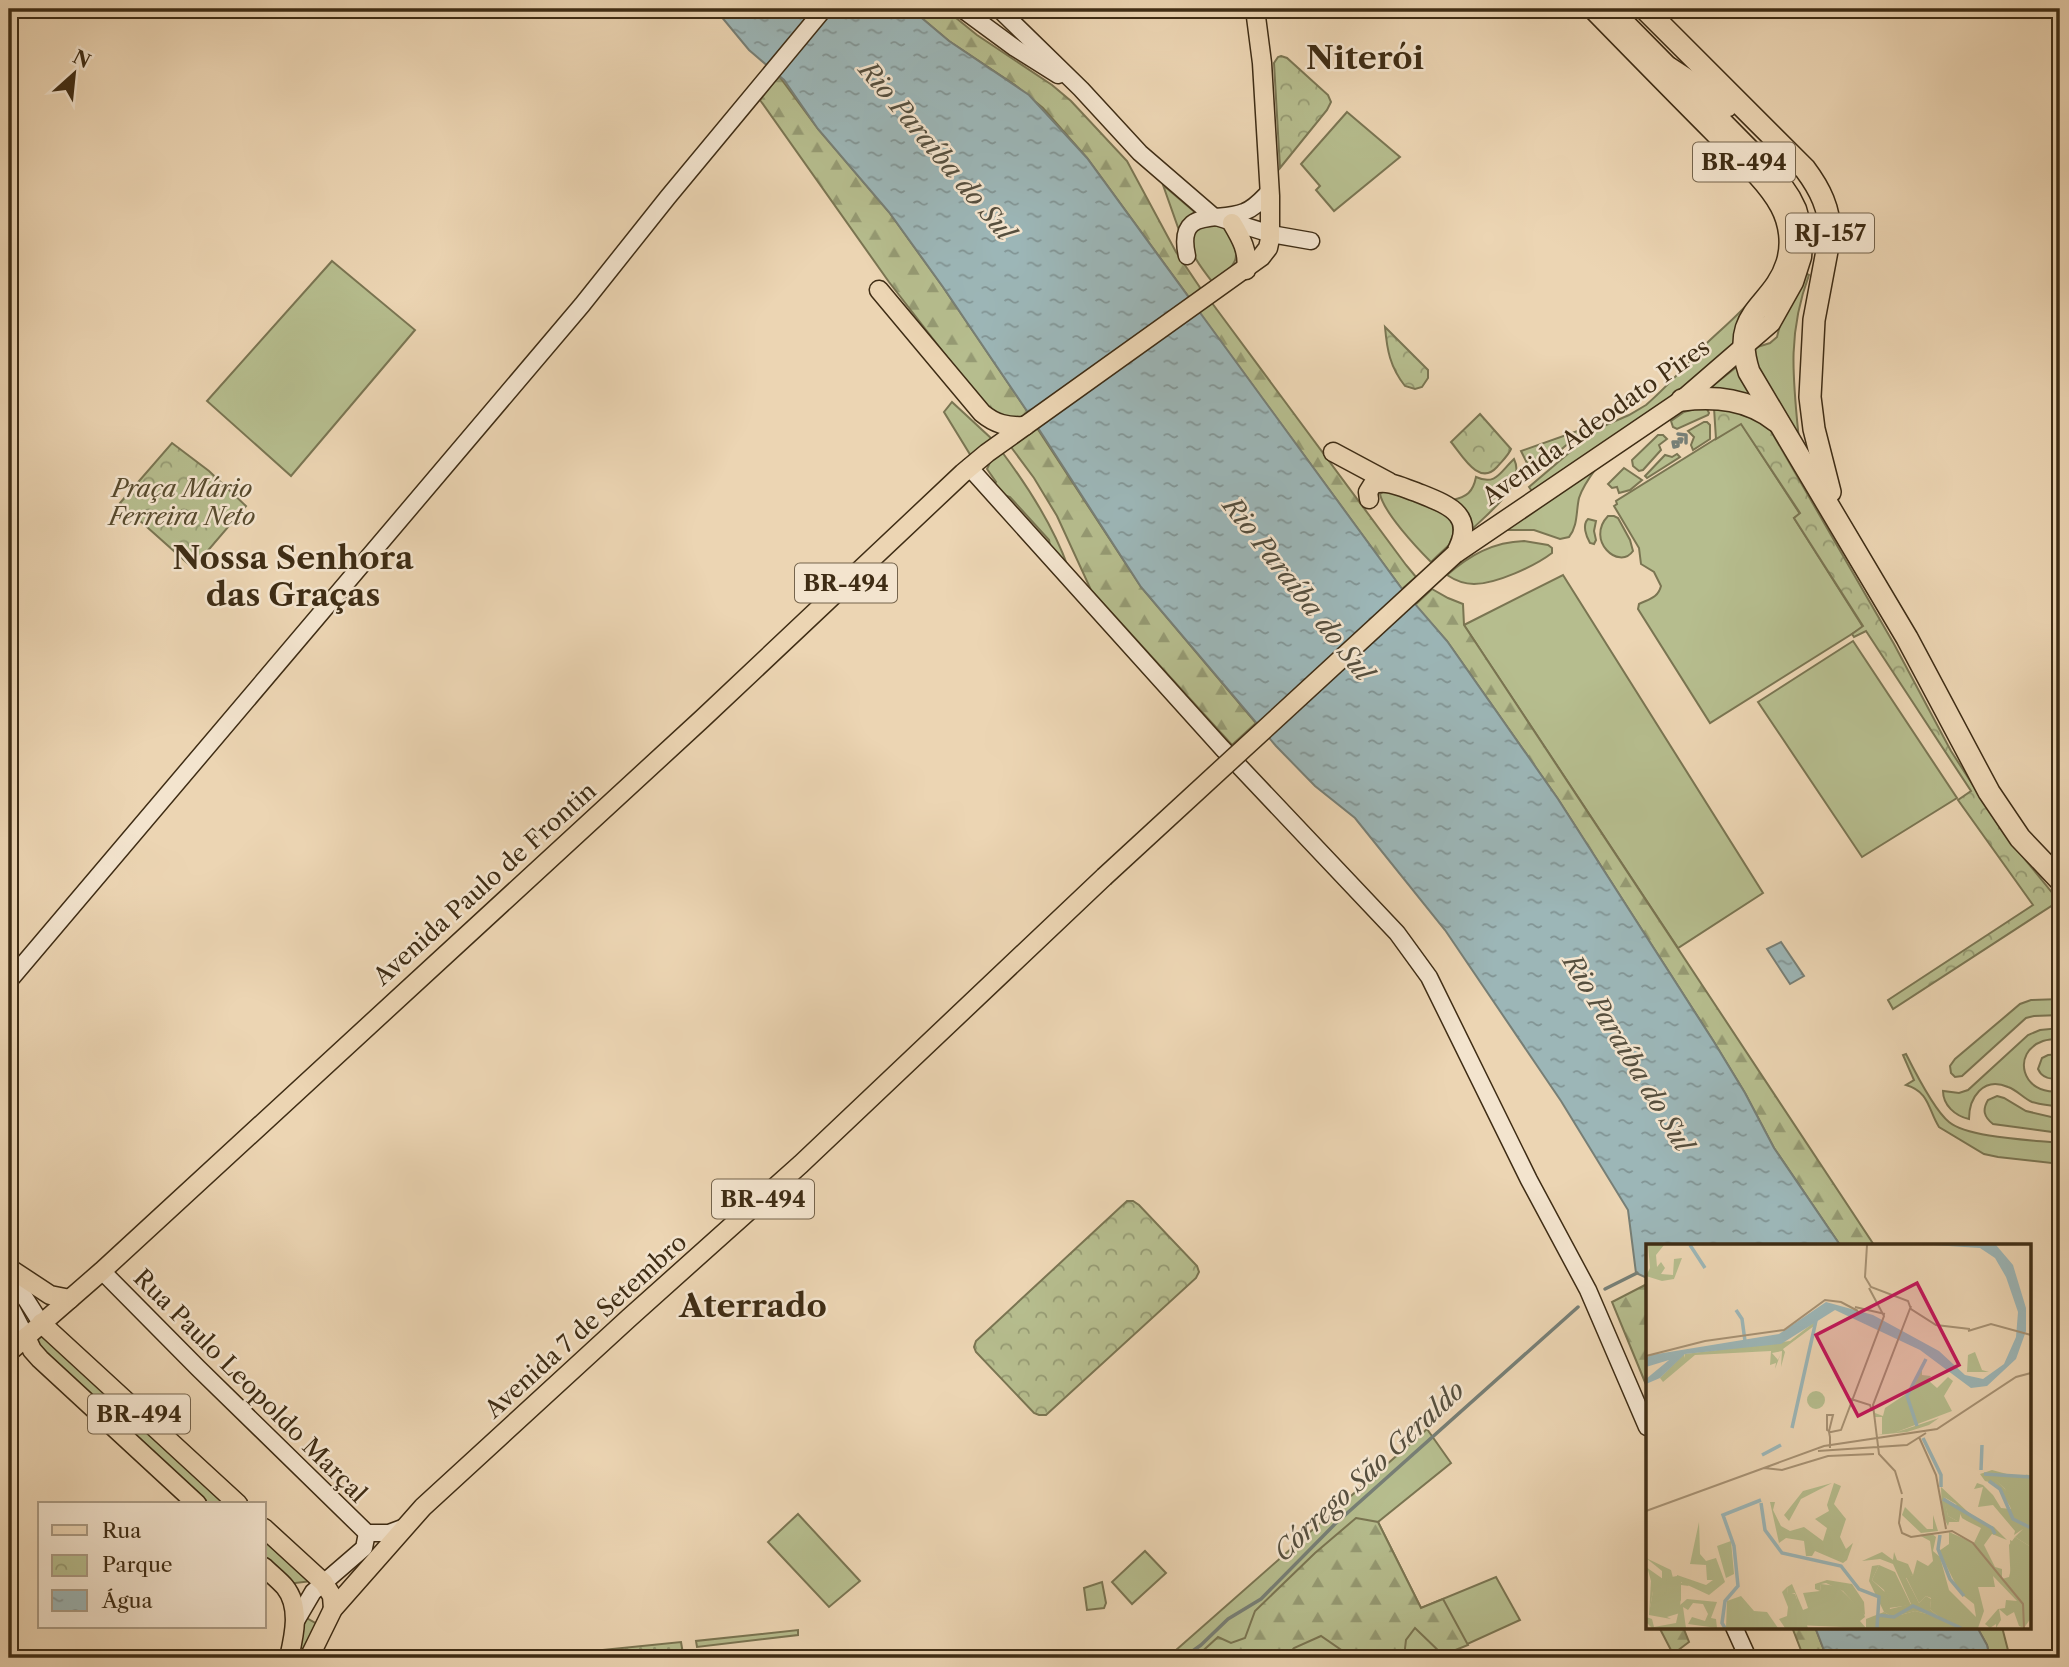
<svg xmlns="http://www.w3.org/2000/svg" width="2069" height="1667" viewBox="0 0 2069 1667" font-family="'Libre Caslon Text',serif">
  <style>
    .grass { fill: #b6bd8e; stroke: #7a7552; stroke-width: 2 }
    .forest { fill: url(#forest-firs); stroke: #7a7552; stroke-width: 2 }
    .park { fill: url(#park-crowns); stroke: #7a7552; stroke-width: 2 }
    .garden { fill: url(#garden-dots); stroke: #7a7552; stroke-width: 2 }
    .water { fill: url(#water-ripples); stroke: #777f76; stroke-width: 2 }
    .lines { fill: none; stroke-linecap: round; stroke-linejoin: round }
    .stream { stroke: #777f76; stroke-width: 3.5 }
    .secondary-casing { stroke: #3f2d15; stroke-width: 19 }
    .primary-casing { stroke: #3f2d15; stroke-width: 21 }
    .highway-casing { stroke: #3f2d15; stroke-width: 24 }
    .secondary { stroke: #f3e4ce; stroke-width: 16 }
    .primary { stroke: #ecd5b3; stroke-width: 18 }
    .highway { stroke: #ecd5b3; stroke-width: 21 }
    .primary-bridge-casing { stroke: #3f2d15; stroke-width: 21; stroke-linecap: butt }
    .primary-bridge { stroke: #ecd5b3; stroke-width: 18 }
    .labels { text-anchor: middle; stroke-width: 5; stroke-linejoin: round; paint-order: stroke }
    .shield { fill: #f3e4ce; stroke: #75644c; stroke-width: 2 }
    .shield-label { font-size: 23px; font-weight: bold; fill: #3f2d15 }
    .street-label { font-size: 24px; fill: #3f2d15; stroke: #f3e4ce }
    .park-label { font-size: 24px; font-style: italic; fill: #574a2d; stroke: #f3e4ce }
    .water-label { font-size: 26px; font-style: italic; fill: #564f3e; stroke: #f3e4ce }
    .district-label { font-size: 32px; font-weight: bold; fill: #3f2d15; stroke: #f3e4ce }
    .inset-river { fill: none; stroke: #9cb6b7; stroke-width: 3.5 }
    .inset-road { fill: none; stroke: #a79274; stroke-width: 2 }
    .view { fill: #c2185b; fill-opacity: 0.15; stroke: #c2185b; stroke-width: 3.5 }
    .inset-edge { fill: none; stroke: #3f2d15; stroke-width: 3.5 }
  </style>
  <defs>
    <pattern id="forest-firs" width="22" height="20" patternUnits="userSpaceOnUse" patternTransform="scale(1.75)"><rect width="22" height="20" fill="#b6bd8e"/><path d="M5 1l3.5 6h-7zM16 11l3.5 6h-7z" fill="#959a73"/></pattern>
    <pattern id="park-crowns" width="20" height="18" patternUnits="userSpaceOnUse" patternTransform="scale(1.75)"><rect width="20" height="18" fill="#b6bd8e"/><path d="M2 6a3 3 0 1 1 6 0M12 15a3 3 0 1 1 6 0" fill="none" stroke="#959a73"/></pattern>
    <pattern id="garden-dots" width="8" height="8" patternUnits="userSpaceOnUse" patternTransform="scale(1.75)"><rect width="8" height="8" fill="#b6bd8e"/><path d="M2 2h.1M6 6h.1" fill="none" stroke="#959a73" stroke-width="1.8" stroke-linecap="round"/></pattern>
    <pattern id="water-ripples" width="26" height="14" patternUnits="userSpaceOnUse" patternTransform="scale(1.75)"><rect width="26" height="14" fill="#9cb6b7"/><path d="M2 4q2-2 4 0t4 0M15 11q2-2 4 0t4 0" fill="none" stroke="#819494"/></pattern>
  </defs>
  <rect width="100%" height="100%" fill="#ecd5b3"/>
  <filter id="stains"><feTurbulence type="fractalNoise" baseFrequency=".00286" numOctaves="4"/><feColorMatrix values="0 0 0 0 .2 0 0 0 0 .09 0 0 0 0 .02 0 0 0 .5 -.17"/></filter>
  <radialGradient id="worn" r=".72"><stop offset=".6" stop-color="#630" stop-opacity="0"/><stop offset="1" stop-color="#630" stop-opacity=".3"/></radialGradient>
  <!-- grass -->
  <g class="grass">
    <path d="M1580,9H1586L1766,193L1788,240L1738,351L1534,494L1529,487L1597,429L1629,415L1646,405C1668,386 1687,364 1707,343C1731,320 1780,281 1781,245C1781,225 1773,212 1763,195Z"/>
    <path d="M1347,112L1400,157L1334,211L1316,190L1320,186L1301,164Z"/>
    <path d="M1163,185L1197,214L1180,233Z"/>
    <path d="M1208,221L1227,229C1242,259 1239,262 1213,283C1204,270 1182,248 1194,231C1197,227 1204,224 1208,221Z"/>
    <path d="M332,261L415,330L291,476L207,401Z"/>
    <path d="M1805,273L1809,275C1787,334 1793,379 1799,440L1760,377L1751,352L1754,348L1770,343L1777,337L1781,321Z"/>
    <path d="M1739,365L1761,406L1701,395Z"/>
    <path d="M952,402L993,440L971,456L944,412Z"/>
    <path d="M1701,407H1706L1709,413L1708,415L1677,429L1673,427L1671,421L1684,412Z"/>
    <path d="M1704,422H1707L1710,425V439L1693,450L1691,445L1694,437L1688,431Z"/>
    <path d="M1741,423L1800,514L1794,518L1863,627L1710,723L1638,609L1639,604C1649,599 1658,598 1661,586L1654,572L1641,564L1639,548L1614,506L1617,504L1616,501Z"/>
    <path d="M1586,428L1526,480L1527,463L1521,451Z"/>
    <path d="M1658,435H1663L1667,439L1659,445L1661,450L1643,470L1639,471L1633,466L1632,460Z"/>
    <path d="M1002,452C1029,488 1053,525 1068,567L1050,546L1049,540L1010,497L1004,495L994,484L996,482L987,469L991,460Z"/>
    <path d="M1677,454L1680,457L1647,478L1645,476L1665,455L1672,457Z"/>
    <path d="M1514,459C1527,485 1486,515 1469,532L1452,500C1467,497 1473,492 1476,477C1496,486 1500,472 1514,459Z"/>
    <path d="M1600,463C1592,474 1583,485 1579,498C1576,511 1578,526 1569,537L1560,539L1534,530H1504Z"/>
    <path d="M1624,468L1642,480L1630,490L1619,493L1617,487L1612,488L1608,484Z"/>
    <path d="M1388,489L1446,512L1453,521V535L1449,545L1431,562C1417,548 1384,513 1380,494Z"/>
    <path d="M1608,516H1614L1618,518L1630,540L1633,551C1619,571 1585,540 1608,516Z"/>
    <path d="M1588,519L1596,521L1594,531L1596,540L1594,544L1590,543C1586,536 1582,525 1588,519Z"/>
    <path d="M1524,541L1548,545L1552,548V553C1535,566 1496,584 1474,584C1464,584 1456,581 1447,575C1470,555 1493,542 1524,541Z"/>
    <path d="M1563,575L1763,893L1678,948L1464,625Z"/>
    <path d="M1853,641L1957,798L1862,857L1758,702Z"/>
    <path d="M2060,999V1015L2034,1016L2026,1018L1962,1076L1955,1077L1951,1073L1950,1066L1955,1059L2020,1004L2031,1000Z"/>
    <path d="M2060,1028V1039C2055,1039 2049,1039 2043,1041C2011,1052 2021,1096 2060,1091V1107C2051,1105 2041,1105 2032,1102C2023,1098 2017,1090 2008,1087C1983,1076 1969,1098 1969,1119C1955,1116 1943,1105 1943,1091L1959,1093L1968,1090L2028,1035L2040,1030Z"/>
    <path d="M1906,1054C1915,1072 1934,1110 1949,1122C1968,1138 2034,1140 2060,1143V1164L1998,1157L1984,1154L1939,1127C1928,1110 1930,1092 1906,1085L1914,1080L1903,1055Z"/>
    <path d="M2060,1054V1078C2051,1080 2042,1078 2038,1069L2042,1058L2048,1055Z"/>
    <path d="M1997,1096L2004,1098L2026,1111L2060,1119V1133L1993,1124C1984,1117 1982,1110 1988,1100Z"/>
    <path d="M42,1334L237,1504H204L37,1349L36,1341Z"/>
    <path d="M1427,1429L1451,1463L1378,1522L1421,1608L1496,1577L1520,1620L1443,1655L1444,1658H1167Z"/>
    <path d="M798,1514L860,1581L829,1607L768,1542Z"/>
    <path d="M264,1530L312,1581L287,1584L264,1562Z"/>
    <path d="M1145,1551L1166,1573L1132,1604L1112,1582Z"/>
    <path d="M1102,1582L1106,1603L1104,1608L1087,1610L1084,1588Z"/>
    <path d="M303,1616L317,1624L303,1649L300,1658H293Z"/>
    <path d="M1977,1627H2002L2010,1658H1990L1987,1645Z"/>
    <path d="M798,1630V1635L697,1647L696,1641Z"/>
  </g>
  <!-- forest -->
  <g class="forest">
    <path d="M911,9H945L977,35L1052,85L1071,101L1127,161L1176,252L1203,292L1191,300L1087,158L1043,108L1015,85L949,41Z"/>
    <path d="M779,76L818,129L889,212L943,287L1029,414L1001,433L947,357L889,282L760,100Z"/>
    <path d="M1212,303L1406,565L1416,577L1402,589L1199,312Z"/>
    <path d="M1037,428L1141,587L1256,723L1232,745L1091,590L1057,516L1034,478L1011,447Z"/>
    <path d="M1432,589L1448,598L1463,604L1464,625L1874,1245H1840L1774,1148L1745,1093L1714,1042L1558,799L1447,641L1415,605Z"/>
    <path d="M1647,1284V1387L1612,1302Z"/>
    <path d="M1356,1518L1378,1522L1421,1608L1443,1599L1468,1645L1443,1655L1415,1628L1406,1640L1404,1657L1400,1658H1353L1321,1636L1294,1648L1285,1658H1195L1218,1637L1231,1643L1245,1638L1255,1611L1315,1553Z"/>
    <path d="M1659,1627H1683L1689,1642L1673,1654Z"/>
    <path d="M1792,1627H1815L1827,1658H1804Z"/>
  </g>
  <!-- park -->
  <g class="park">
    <path d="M1281,56L1287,58L1328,95L1331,102L1327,110L1280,168L1274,63L1278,57Z"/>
    <path d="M1385,327L1428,370V378L1422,387L1415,389L1405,386C1390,367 1387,350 1385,327Z"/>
    <path d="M1714,408C1735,411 1757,413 1771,431L1894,644L1951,751L2005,835L2059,901L1893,1009L1888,1000L2033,905L1958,800L1971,791L1866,631L1854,637L1852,634L1863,626L1794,518L1800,513L1741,424L1716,439Z"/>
    <path d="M1480,414L1511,449C1508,456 1502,461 1497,467C1479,487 1462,455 1451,442Z"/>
    <path d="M172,443L209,471L246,506L193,568L120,503Z"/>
    <path d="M1127,1201H1133L1139,1205L1197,1266L1199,1272L1196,1278L1046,1415H1039L1034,1413L976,1352L974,1347L976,1341Z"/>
  </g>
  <!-- garden -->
  <path class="garden" d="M681,1642L683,1654H676V1658H534V1657Z"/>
  <!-- water -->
  <g class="water">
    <path d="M715,9H911L949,41L1029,95L1087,158L1402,589L1447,641L1558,799L1714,1042L1745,1093L1774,1148L1840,1245H1647V1278L1636,1273L1628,1210L1561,1101L1445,930L1355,818L1315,786L1276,746L1141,587L1029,414L943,287L889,212L818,129L784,80L749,50Z"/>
    <path d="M1781,942L1804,976L1790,984L1767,949Z"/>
    <path d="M1815,1627H1977L1987,1645L1990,1658H1827Z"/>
  </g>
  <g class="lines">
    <!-- stream -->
    <g class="stream">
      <path d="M1678,434L1686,435V443"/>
      <path d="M1679,439H1682L1681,442"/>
      <path d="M1673,442H1678V446L1674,447Z"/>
      <path d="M1605,1289L1637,1273"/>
      <path d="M1183,1658L1201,1645L1228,1619L1261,1599L1335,1524L1578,1307"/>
    </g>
    <!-- secondary casing -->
    <g class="secondary-casing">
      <g id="secondary">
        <path d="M962,9L1015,48L1058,75"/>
        <path d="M999,9L1081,89L1140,153L1213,216L1271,234L1311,241"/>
        <path d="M1187,256C1176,206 1217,223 1244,212C1255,208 1262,199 1270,191"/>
        <path d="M969,467L1222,748L1397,933L1429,977L1529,1180L1588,1290L1647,1427"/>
        <path d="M9,981L582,305L668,197L824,9"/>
        <path d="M102,1271L198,1368L367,1533H389L405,1527"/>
        <path d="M9,1273L41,1323"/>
        <path d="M9,1304L26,1337"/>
        <path d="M296,1621L313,1592L364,1548L367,1533"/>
        <path d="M1734,1627L1748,1658"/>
      </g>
    </g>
    <!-- primary casing -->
    <g class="primary-casing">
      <g id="primary">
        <path d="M1232,223C1241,238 1249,252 1246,270"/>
        <path d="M879,290L982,413C995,424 1007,427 1025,426"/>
        <path d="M1333,452L1389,482"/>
        <path d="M1369,499L1368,492L1373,484C1389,480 1401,487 1416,492C1448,505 1478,514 1455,554"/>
        <path d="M1455,554L1682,400L1771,323L1794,282L1802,257L1804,234L1797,209L1791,197L1777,176L1763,162L1612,9"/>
        <path d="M9,1268L50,1295L70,1299"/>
        <path d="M41,1323L238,1504"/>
        <path d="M26,1337L32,1350L40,1359L197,1504"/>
        <path d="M9,1352L102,1271L702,719L963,473L987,453L1261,257L1268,248L1270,239V196L1262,63L1255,9"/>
        <path d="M264,1528L324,1583L332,1596L333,1609"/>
        <path d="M264,1567C271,1574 279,1580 285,1587C301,1607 294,1636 289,1658"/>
        <path d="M309,1658L333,1609L423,1507L629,1318L801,1164L1104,877"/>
      </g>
    </g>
    <!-- highway casing -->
    <g class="highway-casing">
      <g id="highway">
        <path d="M1594,9C1635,51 1676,93 1717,134C1738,155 1767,180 1781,206C1790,223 1793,244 1787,263C1773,308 1729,311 1749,372L1907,638L1989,792L2020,838L2060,880"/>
        <path d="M1645,9L1805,169C1820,189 1830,209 1830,235L1814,320L1810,397L1814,429L1830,492"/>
        <path d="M1669,68L1727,106"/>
        <path d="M1682,400C1716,396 1748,399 1776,421"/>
      </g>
    </g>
    <!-- secondary -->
    <use href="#secondary" class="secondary"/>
    <!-- primary -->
    <use href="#primary" class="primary"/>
    <!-- highway -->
    <use href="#highway" class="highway"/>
    <!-- primary-bridge casing -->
    <g class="primary-bridge-casing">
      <path id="primary-bridge" d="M1104,877L1455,554"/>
    </g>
    <!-- primary-bridge -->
    <use href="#primary-bridge" class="primary-bridge"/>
  </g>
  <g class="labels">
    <!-- shield labels -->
    <g class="shield">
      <rect x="1693" y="142.5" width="102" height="39" rx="5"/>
      <rect x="1786" y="213.5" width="88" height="39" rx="5"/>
      <rect x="795" y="563.5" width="102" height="39" rx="5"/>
      <rect x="712" y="1179.5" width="102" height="39" rx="5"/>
      <rect x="88" y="1394.5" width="102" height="39" rx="5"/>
    </g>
    <g class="shield-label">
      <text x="1744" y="170">BR-494</text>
      <text x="1830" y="241">RJ-157</text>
      <text x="846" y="591">BR-494</text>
      <text x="763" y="1207">BR-494</text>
      <text x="139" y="1422">BR-494</text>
    </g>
    <!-- street labels -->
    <g class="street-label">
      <text transform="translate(1596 422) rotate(-35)" y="8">Avenida Adeodato Pires</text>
      <text transform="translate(485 884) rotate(-42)" y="8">Avenida Paulo de Frontin</text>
      <text transform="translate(586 1326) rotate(-42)" y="8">Avenida 7 de Setembro</text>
      <text transform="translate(250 1386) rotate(45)" y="8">Rua Paulo Leopoldo Marçal</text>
    </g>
    <!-- park labels -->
    <g class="park-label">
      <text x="182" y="497">Praça Mário<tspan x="182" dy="28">Ferreira Neto</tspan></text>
    </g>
    <!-- water labels -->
    <g class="water-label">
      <text transform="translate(937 151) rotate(50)" y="9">Rio Paraíba do Sul</text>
      <text transform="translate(1298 589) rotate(52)" y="9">Rio Paraíba do Sul</text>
      <text transform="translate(1628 1053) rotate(59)" y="9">Rio Paraíba do Sul</text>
      <text transform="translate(1369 1471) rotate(-43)" y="9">Córrego São Geraldo</text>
    </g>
    <!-- district labels -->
    <g class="district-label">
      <text x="1365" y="69">Niterói</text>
      <text x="293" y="569">Nossa Senhora<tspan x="293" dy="37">das Graças</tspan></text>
      <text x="753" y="1317">Aterrado</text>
    </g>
  </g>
  <!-- overview -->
  <g transform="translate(1646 1244)">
    <rect width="385" height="385" fill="#ecd5b3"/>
    <path d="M329,108L336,126L343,128H321L322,111ZM276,125V131L285,132L282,136L291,144L302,133L307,137L298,152L306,167L248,189L293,174L283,181L261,188L231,191L236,190V173H229V169L237,172L239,164L266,146ZM161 156a9 9 0 1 1 18 0a9 9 0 1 1-18 0ZM354,231L385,232V303L369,293L377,285L368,291L369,287L347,261L332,263L337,243L328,245L331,239L337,241L347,251L355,264L365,265L359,245L347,233ZM297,252L315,267L313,278L302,272ZM259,263L281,285H287V271L292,287L275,289L256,271ZM321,272L348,283L361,296L346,290L338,301L349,323L356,325V335L363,333L366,321L364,296L374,301L376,317L378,310L381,315L367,343L385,358V374L378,384L373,382L368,368L361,372L353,365L355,376L350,384V380L344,384L339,380L352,365L359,364L360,356L371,357L347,332L349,343H332L338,367L332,384H220V375L238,368L247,373L269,367L293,373L284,365L285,354L280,352L273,359L260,333L267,331L271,316L282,322L287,317L284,297L273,291L285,289L290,293L287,307L294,313L303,346L330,373L328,360L314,349L293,307L303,300V288L328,299L335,284L321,277ZM85,297L88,330L80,334L71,302ZM233,321L249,328L265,361L243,364L238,346L226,336ZM0,323L17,335L16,348L7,347L4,364L17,348L20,334L31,332L32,341L38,337L43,342L35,341L34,369L21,373L25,375L3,371L5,337L2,326L0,352ZM181,336L206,340L218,358L219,371L197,347L180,339L175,340L174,347L169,345V340ZM141,343L142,350H149L162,384H139L133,375L141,372L142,363L136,348Z" fill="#b6bd8e"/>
    <path d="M171,76L164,106L168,82L137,105L139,108L135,123L136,107L126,109L132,116L135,109L129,125L130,119L124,121L125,107L49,111L17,138L14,134L38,110L39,114V110L144,97ZM346,226L372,233L383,230L372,235L348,233L364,251L365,264L350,240L339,237L334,230ZM186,239L155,255L143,277L138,271L157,247ZM188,239L195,242L188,260L200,275L194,293L200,305L207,299L201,316L197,319L169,307L166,312H160L158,297L140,294L133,299L124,258H129L127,266L135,282L144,287L158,283L177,297L181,284L169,275L183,267L181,261ZM295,243L322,268L347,286L323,273L321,277L316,274L310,260L298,253L302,272L313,278H303L302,282L296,270ZM53,278L54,310L60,317L70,314L79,338L63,351L35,338V356L31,362V331L60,341L67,336H61L60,321L44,320ZM236,308L247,316L248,308L251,316L262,320L267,331L260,334L273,359L280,352L285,355L284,365L293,373L269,367L247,373L238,368L223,337L226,322L233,321L226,336L241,350L244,365L265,360L247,320L234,315L216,317ZM0,314L25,326L27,334L20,335L21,346L10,361L15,366L4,364L7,347H16V327ZM146,340L157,366L162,364L157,349L174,347L175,340L191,342L217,367L219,373L214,377L220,384L149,381L151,355L149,349L142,351L141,343ZM41,355L71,358L65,374L70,375L71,384L42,380L46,373L59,377L62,370L57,360L47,359L42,366L37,363L40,384H6L1,379L0,373L6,375L8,383L30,379L34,361Z" fill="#b6bd8e"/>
    <path d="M2,1H18L10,11L11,23L15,18L19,24L15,30L27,31L28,15L36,14L28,35L16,37L0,32L4,24ZM369,293L385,303V370L365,341L363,301Z" fill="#b6bd8e"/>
    <path d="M95,352L108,367L121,368L132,384H80L81,357Z" fill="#b6bd8e"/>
    <path d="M287,1H350L367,21L380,64V87L370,115L341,142L325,144L274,106L189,66L135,100L39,110L14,134L0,140V135L23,116L0,123V114L5,111L133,90L180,58L227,71L293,107L319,131L337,135L358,120L370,93L372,68L360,33L349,14L334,4Z" fill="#9cb6b7"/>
    <path class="inset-river" d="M44,1L59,24M90,66L96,75L99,97M271,182L261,152L280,115M146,184L171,72M277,194L295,231V243M116,211L135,201M335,226L336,201M338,230L385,233M343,237L354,245L367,275L385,284M297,255L346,284L349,290M115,259L119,286L136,309L195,322L213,345L233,353L231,384M294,291L292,305L304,335L318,352M231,371L248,373L267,362L315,384M79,384L76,379L79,357L92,342L88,302L77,271L115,256"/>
    <path class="inset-road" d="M221,1L219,33L225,43L262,57L265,65L290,81L324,85M209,63L239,70M322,87L345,80L385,91M0,112L59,97L138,86L179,56L195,58L212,67M205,155L224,161L226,167M273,193L290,231L300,285M184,204V193L183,188V187L187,171H181V186L183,187L184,188H185L195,186L238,72L223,44M172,207L261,201L280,189M118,224L136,226L182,212L228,210M256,250L249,227L233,210L227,161L265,62M256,254L253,279L256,289L265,293L306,287L327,299L377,360L378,384M0,267L178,202L291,185L370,133L385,129"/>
    <path class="view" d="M271,39L313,121L212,172L170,91Z"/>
    <rect width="385" height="385" class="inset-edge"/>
  </g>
  <!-- margin -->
  <rect width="2069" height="1667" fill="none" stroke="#ecd5b3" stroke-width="35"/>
  <rect x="10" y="10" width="2048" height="1646" fill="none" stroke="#3f2d15" stroke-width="3.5"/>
  <rect x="18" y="18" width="2034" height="1632" fill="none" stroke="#3f2d15" stroke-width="2"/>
  <!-- legend -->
  <rect x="38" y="1502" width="228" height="126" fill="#f3e4ce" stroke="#ab9b84" stroke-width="2"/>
  <rect x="52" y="1525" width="35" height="10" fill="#ecd5b3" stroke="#ab9b84" stroke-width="2"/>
  <text x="102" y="1538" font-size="21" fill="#3f2d15">Rua</text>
  <rect x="52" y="1555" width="35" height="21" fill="url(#park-crowns)" stroke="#ab9b84" stroke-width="2"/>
  <text x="102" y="1572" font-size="21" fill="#3f2d15">Parque</text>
  <rect x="52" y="1590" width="35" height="21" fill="url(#water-ripples)" stroke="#ab9b84" stroke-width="2"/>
  <text x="102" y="1608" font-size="21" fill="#3f2d15">Água</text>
  <!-- north arrow -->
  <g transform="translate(74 74) rotate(27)" stroke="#f3e4ce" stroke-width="5" paint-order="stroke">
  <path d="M0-5L12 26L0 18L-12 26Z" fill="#3f2d15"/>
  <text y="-10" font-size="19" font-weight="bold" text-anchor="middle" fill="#3f2d15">N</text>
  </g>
  <rect width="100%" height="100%" filter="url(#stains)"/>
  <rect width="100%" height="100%" fill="url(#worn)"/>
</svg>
